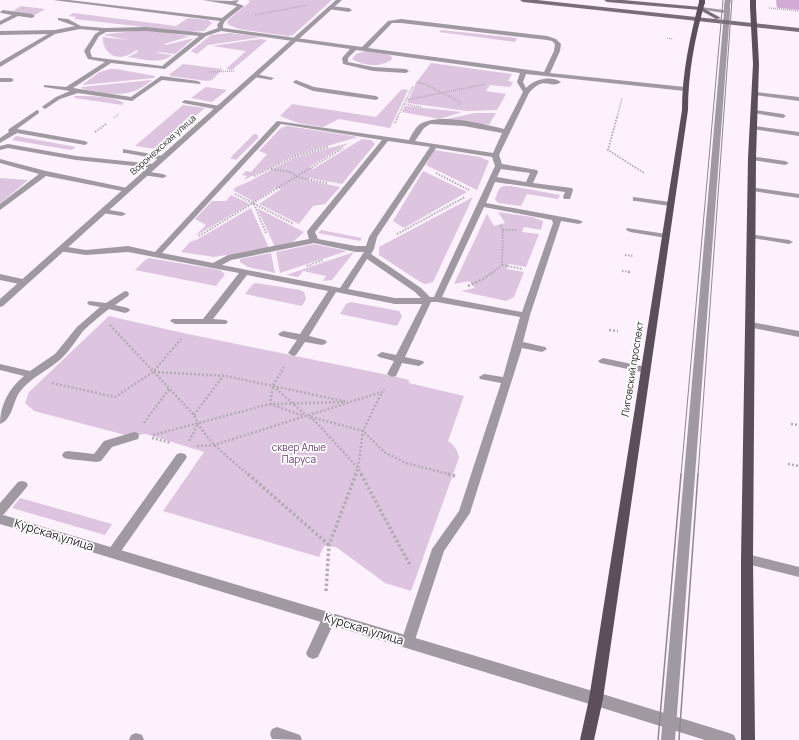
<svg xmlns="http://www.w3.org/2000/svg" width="799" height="740" viewBox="0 0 799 740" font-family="Manrope,sans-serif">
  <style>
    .green { fill: #ddc5df }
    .water { fill: #d1aad5 }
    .pier { fill: #fcf1fd }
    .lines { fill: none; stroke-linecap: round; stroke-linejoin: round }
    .path-far3 { stroke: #b4abb5; stroke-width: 1.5; stroke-dasharray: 1 1; stroke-linecap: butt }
    .path-far2 { stroke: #b4abb5; stroke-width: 2; stroke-dasharray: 1.5 1.5; stroke-linecap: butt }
    .path-far1 { stroke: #b4abb5; stroke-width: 2.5; stroke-dasharray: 2 2; stroke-linecap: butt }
    .path { stroke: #b4abb5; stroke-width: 3.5; stroke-dasharray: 2.5 2.5; stroke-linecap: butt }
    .service { fill: #a099a1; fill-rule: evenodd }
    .minor { fill: #a099a1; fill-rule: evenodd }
    .tertiary { fill: #a099a1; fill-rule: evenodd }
    .secondary { fill: #786d79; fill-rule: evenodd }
    .primary { fill: #5b4f5c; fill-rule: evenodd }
    .tram-far1 { stroke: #908891; stroke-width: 1 }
    .tram { stroke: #908891; stroke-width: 1.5 }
    .service-bridge { stroke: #a099a1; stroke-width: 6 }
    .primary-bridge { stroke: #5b4f5c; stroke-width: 6 }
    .labels { text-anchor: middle; stroke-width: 3.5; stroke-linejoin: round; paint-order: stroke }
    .far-street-label { font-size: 9px; fill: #2c262d; stroke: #fff }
    .street-label { font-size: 10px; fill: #2c262d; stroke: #fff }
    .park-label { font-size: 10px; fill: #6d3c72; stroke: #fff }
    .near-street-label { font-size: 12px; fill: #2c262d; stroke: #fff }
  </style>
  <rect width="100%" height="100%" fill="#fcf1fd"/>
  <!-- green -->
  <g class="green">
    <path d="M248,0H332L293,35L288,36L239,29L229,25L227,22L228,20L250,2Z"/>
    <path d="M21,6L45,9L35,15L13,11Z"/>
    <path d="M73,13L176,26L188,18L208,20L212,23L204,31L189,32L74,19L76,17L69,16Z"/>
    <path d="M144,30L190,36L164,44L166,45L194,38L175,54L158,52L157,53L172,55C160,65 143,59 128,57L138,52L137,50C133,52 129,55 125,56C112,60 102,49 103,37L128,40L104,35L108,34Z"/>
    <path d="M441,30L517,38L515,42L439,32Z"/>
    <path d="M229,33L263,37L208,45L197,54L191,51L211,35Z"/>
    <path d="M260,39L267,40L232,70L226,69L246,51L212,46Z"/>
    <path d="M366,51L389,55L391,56L392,59C382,68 363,66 352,59L356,54Z"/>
    <path d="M431,63L512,74L508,81L513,82L510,87L490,85L486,91L506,94L497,110L467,111L407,103L416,83Z"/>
    <path d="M183,64L223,69L212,80L207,81L170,76V74Z"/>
    <path d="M110,69H116L155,76L154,78L82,85L100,72Z"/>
    <path d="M152,80C129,100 110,94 83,89L81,87Z"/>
    <path d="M206,87L227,90L212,102L191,98Z"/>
    <path d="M402,89L408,90L390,128L339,119L323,127L298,123L280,116L292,104L376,117Z"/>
    <path d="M74,96C86,96 114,96 124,103L122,105L75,98Z"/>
    <path d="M183,105L205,108L157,149L135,146Z"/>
    <path d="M405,106L462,112L440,119L402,112Z"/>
    <path d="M475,113H496L489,125L447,119Z"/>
    <path d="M287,126L358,137L293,156L244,180L247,176L242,175L246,171L251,172L267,154L259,151L281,128Z"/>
    <path d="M254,134L258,135V138L236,160L230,158Z"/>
    <path d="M16,136L76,147L71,150L12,140Z"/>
    <path d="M362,139L371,140L375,144L342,184L309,178L307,180L340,187L325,204L313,206L299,224L259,204L281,189L275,188L254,202L233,190L236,187L248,182L295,157L349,143L309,167L313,169Z"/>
    <path d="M434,150L480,157L489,161L477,190L426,165Z"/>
    <path d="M423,171L467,192L404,228L393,221Z"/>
    <path d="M0,178L28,180L0,204Z"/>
    <path d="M503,186H511L560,195L558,199L527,194L521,206L498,203L495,199L499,189Z"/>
    <path d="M231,195L250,204L195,236L206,225L195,219L212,201H226Z"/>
    <path d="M473,197L433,282L426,284L422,283L379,255V247Z"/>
    <path d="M251,208L269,248L214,257L181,252L190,242L198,239Z"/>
    <path d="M257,208L304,232L293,242L275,247Z"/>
    <path d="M498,212L532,217L543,221L541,230L524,227L522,232L539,234L526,267L509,264L507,269L524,272L514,297L506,301L461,291L475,288L469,281L454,284L487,214L494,226L505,223Z"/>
    <path d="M321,230L362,238L360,241L318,233Z"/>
    <path d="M314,244L347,251L280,273L276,252Z"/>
    <path d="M354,252L332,280L323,281L326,276L303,271L298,277L286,275Z"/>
    <path d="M271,253L275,273L248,267L240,262V259Z"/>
    <path d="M149,258L220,270L225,274L216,286L135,270L144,261Z"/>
    <path d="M256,283L300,290L304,292L306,299L302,306L245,294L253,284Z"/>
    <path d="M351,302L399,311L402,316L397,326L340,314L346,304Z"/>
    <path d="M109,316L183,333L393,376L409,380V383L464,396L448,441C454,445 458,450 459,458L411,591L385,583L336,547L324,546L319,557L163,511L204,452L146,434L129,436L34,411L25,403L29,392Z"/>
    <path d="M20,498L112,524L105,535L12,508Z"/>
  </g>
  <!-- water -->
  <path class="water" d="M698,0H799V10Z"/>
  <!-- pier -->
  <path class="pier" d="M696,0H776L777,10L697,2Z"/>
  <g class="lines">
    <!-- path-far3 -->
    <g class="path-far3">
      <path d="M769,8L799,11"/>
      <path d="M255,15L307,5"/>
      <path d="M667,38L673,39"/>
      <path d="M209,72L234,71"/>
      <path d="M417,82L427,85L460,102L459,105"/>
      <path d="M406,100L486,84"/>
      <path d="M404,104L421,107"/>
      <path d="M114,118L119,114"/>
      <path d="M397,118L413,86"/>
      <path d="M617,118L622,98"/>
    </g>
    <!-- path-far2 -->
    <g class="path-far2">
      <path d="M617,117L608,150L644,173"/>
      <path d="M395,123L398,117"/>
      <path d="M95,132L106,124"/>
      <path d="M271,169L291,172L297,177L327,183"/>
      <path d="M436,173L469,190"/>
      <path d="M254,176L295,156L328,147"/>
      <path d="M235,194L294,224"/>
      <path d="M254,204L266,233"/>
      <path d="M503,230H518"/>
      <path d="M397,234L465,197"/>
      <path d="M199,236L343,148"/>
      <path d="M625,255L633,256"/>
      <path d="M502,265L523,269"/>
      <path d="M307,266L323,260"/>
      <path d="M622,271L630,272"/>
      <path d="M492,273L502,265L503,230L500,224"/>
    </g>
    <!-- path-far1 -->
    <g class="path-far1">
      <path d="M628,272H630"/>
      <path d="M468,286L483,279L493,272"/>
      <path d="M110,325L194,415C205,441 228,457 249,475"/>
      <path d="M609,330L618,331"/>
      <path d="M154,372L226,376L348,402"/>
      <path d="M52,383L115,397L153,372L181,339"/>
      <path d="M273,386L307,416L315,421L358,468L362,475"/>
      <path d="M270,404L304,416"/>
      <path d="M273,404L344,402"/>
      <path d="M194,415L223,376"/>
      <path d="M311,417L363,431L384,452L406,463L452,475"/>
      <path d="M144,423L169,389"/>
      <path d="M791,424L799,425"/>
      <path d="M153,435L270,404L273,386L284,367"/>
      <path d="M152,438L171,443"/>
      <path d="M189,441L198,424"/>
      <path d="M197,446L214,445L382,392L384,389"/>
      <path d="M788,464L799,466"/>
      <path d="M355,475L358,468L363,431L382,392"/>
    </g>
    <!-- path -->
    <g class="path">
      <path d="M248,474L329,545"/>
      <path d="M361,474L411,567"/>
      <path d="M448,474L455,476"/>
      <path d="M326,591L329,545L356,474"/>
    </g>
    <!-- service -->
    <g class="service">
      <path d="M53,0H69L222,18L237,6L203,0L231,1L239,0L236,3L244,6L225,21L223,25V28L362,47L388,21L401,19L547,36L556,39L561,44L560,51L550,73L685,87L688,89L685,91L526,74L523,82L526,88C534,79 551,75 561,82C549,90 545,74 529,93L499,155L502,164L537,170L538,172L533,183L572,188L573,190L570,199H564L563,197L565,192L495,182L486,203L579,220L583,222L579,224L561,221L530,315L523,342L545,347L547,349L542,352L522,348L470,513L444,551L413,646L408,648L403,646L401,642L432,549L459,511L501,383L480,379L479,377L484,374L503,377L520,317L437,302H431L405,357L423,361L424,363L419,366L402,363L396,376L392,377L387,374L394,361L379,357L377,355L382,352L396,355L422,304H395L336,292L309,336L325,340L327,342L325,344L322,345L305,342L296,355L293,356L288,353L297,340L280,336L278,334L283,331L300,334L328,291L247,275L213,319L226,320L228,322L226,324H175L170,321L172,319H203L239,273L128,252L86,255L58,251L57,249L61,246L86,250L128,246L155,252L277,121L409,140C412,134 416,126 422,123C441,113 484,124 504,129L523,92L517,82L520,73L356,50L348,58V62L373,67L406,69L409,71L406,73L373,71L343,64L342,58L350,49L221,31L206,36L165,69L111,63L73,88L131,97L161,76L198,81L201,83L200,84L162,80L132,101L78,93L60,99L45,109L42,107L43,106L56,97L70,91L44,87V85L66,87L105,62L88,59L84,51L95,34L100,31L80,29L55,34L0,67V62L48,34L0,35V31L55,30L75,26L58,20V18L68,19L81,26L105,28L146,27L204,33L218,28L217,25L220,21ZM392,23H401L547,40L552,41L555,44L554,51L544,72L368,48ZM146,31L199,36L162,66L92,57L90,51L99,36L106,32ZM281,124L382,140L308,230L307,232L309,239L228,255L213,263L162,253ZM430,124L464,126L502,133L493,153L415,141L424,128ZM388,141L430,147L369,237L366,246H356L318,239L315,232ZM436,148L492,157L495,166L434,297H430L421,288L371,254L374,249L377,237ZM501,169L530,173L526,182L497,177ZM484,207L552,220L553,223L522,312L442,297ZM314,243L356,252H364L340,288L222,265L231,260ZM367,259L415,292L421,298H395L348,289Z"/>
      <path d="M727,3L730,5V12L675,740H661L724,13L698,9L701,7L724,10V5Z"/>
      <path d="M330,6L349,8L352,10L349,12L328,9V7Z"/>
      <path d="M3,10L32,14L35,16L32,18L18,16L0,25V21L12,15L1,13L0,12Z"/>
      <path d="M256,74L274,78L271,80L254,77V75Z"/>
      <path d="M0,78H11L14,80L11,82H0Z"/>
      <path d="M296,80L314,87L376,96L379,98L376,100L313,91L294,83L293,82Z"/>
      <path d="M756,92L799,97V101L754,95V93Z"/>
      <path d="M185,100L220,106L223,108L220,110L183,103L182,102Z"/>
      <path d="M37,110L39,111V113L17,129L85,141L88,143L85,145L17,133L0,143V138L9,132L8,130L9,129Z"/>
      <path d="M755,110L783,114L786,116L783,118L753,113L752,112Z"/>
      <path d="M754,126L799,132V136L752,129V127Z"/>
      <path d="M8,144L76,156L154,164L158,166L154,168L76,160L8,148L0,150V146Z"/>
      <path d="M123,149L163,156L167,158L163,160L126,153H123Z"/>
      <path d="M749,156L785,161L789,163L785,165L752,160H749Z"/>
      <path d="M0,159L46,171L127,188L131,190L127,192L46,176L0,210V204L39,174L0,163Z"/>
      <path d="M143,171L163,174L167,176L163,178L143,175L142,173Z"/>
      <path d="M749,187L799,194V198L752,191H749Z"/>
      <path d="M633,197L670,202L674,204L670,206L636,201H633Z"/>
      <path d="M102,209L122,212L126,214L122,216L102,213L101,211Z"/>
      <path d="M627,228L666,234L670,236L666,238L630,232L626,230Z"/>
      <path d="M749,234L789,240L793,242L789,244L752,238H749L748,236Z"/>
      <path d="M0,274L27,280L28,282L24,285L0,280Z"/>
      <path d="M125,291L128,292L129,294L128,296L115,305L128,308L130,310L128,312L125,313L109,309C100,316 91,323 83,331C76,340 70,350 62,358C49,370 29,378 19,393C13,402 12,420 0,424C0,405 9,388 24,376L0,370V364L30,371L55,354L77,327L100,307L89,305L87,303L89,301L106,303Z"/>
      <path d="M751,322L799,331V337L748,327L746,325L748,323Z"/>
      <path d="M603,358L646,367L651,370L646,373L600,363L598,361Z"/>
      <path d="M134,432L138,433L139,436L138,439L112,447L101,461L97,462L68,459L64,458L62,455L64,452L68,451L94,454L104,441Z"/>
      <path d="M181,453L185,454L187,457L185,460L117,557L113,558L109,557L107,553L109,549L177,454Z"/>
      <path d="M22,481L26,482L28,485L26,488L4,514L0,516V503L18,482Z"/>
      <path d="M747,554L799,567V577L743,563L741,559L743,555Z"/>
      <path d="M329,612L334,614L336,618L318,657L313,659L308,657L306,653L308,649L324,614Z"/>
      <path d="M277,727L300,735L302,740L272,739L270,734L272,729Z"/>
      <path d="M136,733L142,735L144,740H129L131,735Z"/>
    </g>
    <!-- minor -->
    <g class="minor">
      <path d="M336,0H342L3,306L0,307V299Z"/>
      <path d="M0,514L596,692L601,694L603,699L601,704L596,706L0,524Z"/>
    </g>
    <!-- tertiary -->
    <path class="tertiary" d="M596,692L729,733L734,735L736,740H705L596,706L591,704L589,699L591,694Z"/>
    <!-- secondary -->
    <g class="secondary">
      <path d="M520,0H537L799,28V32L523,2Z"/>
      <path d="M604,0H623L701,7L721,18L716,19L700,10L607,2Z"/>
    </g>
    <!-- primary -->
    <g class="primary">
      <path d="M702,0L705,2C695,37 688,73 688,110L603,699L594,740H580L589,699L682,110C682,73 690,37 699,2Z"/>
      <path d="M753,5L756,7L759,64L756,158L753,559L755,740H741V559L748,158L753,64L750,7Z"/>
    </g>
    <!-- tram-far1 -->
    <g class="tram-far1">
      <path d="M681,475L723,0"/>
      <path d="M698,475L732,0"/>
    </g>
    <!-- tram -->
    <g class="tram">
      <path d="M658,740L681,474"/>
      <path d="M679,740L698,474"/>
    </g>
    <!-- service-bridge -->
    <path class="service-bridge" d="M727,5L728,0"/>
    <!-- primary-bridge -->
    <g class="primary-bridge">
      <path d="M702,0V2"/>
      <path d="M753,0V7"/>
    </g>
  </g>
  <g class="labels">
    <!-- far-street labels -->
    <g class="far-street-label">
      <text transform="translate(163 145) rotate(-42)" y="3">Воронежская улица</text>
    </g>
    <!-- street labels -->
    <g class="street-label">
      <text transform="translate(632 369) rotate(-81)" y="4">Лиговский проспект</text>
    </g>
    <!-- park labels -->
    <g class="park-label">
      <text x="299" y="451">сквер Алые<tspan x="299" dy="12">Паруса</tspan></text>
    </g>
    <!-- near-street labels -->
    <g class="near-street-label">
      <text transform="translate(54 535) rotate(17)" y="4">Курская улица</text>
      <text transform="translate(364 629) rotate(17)" y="4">Курская улица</text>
    </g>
  </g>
</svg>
